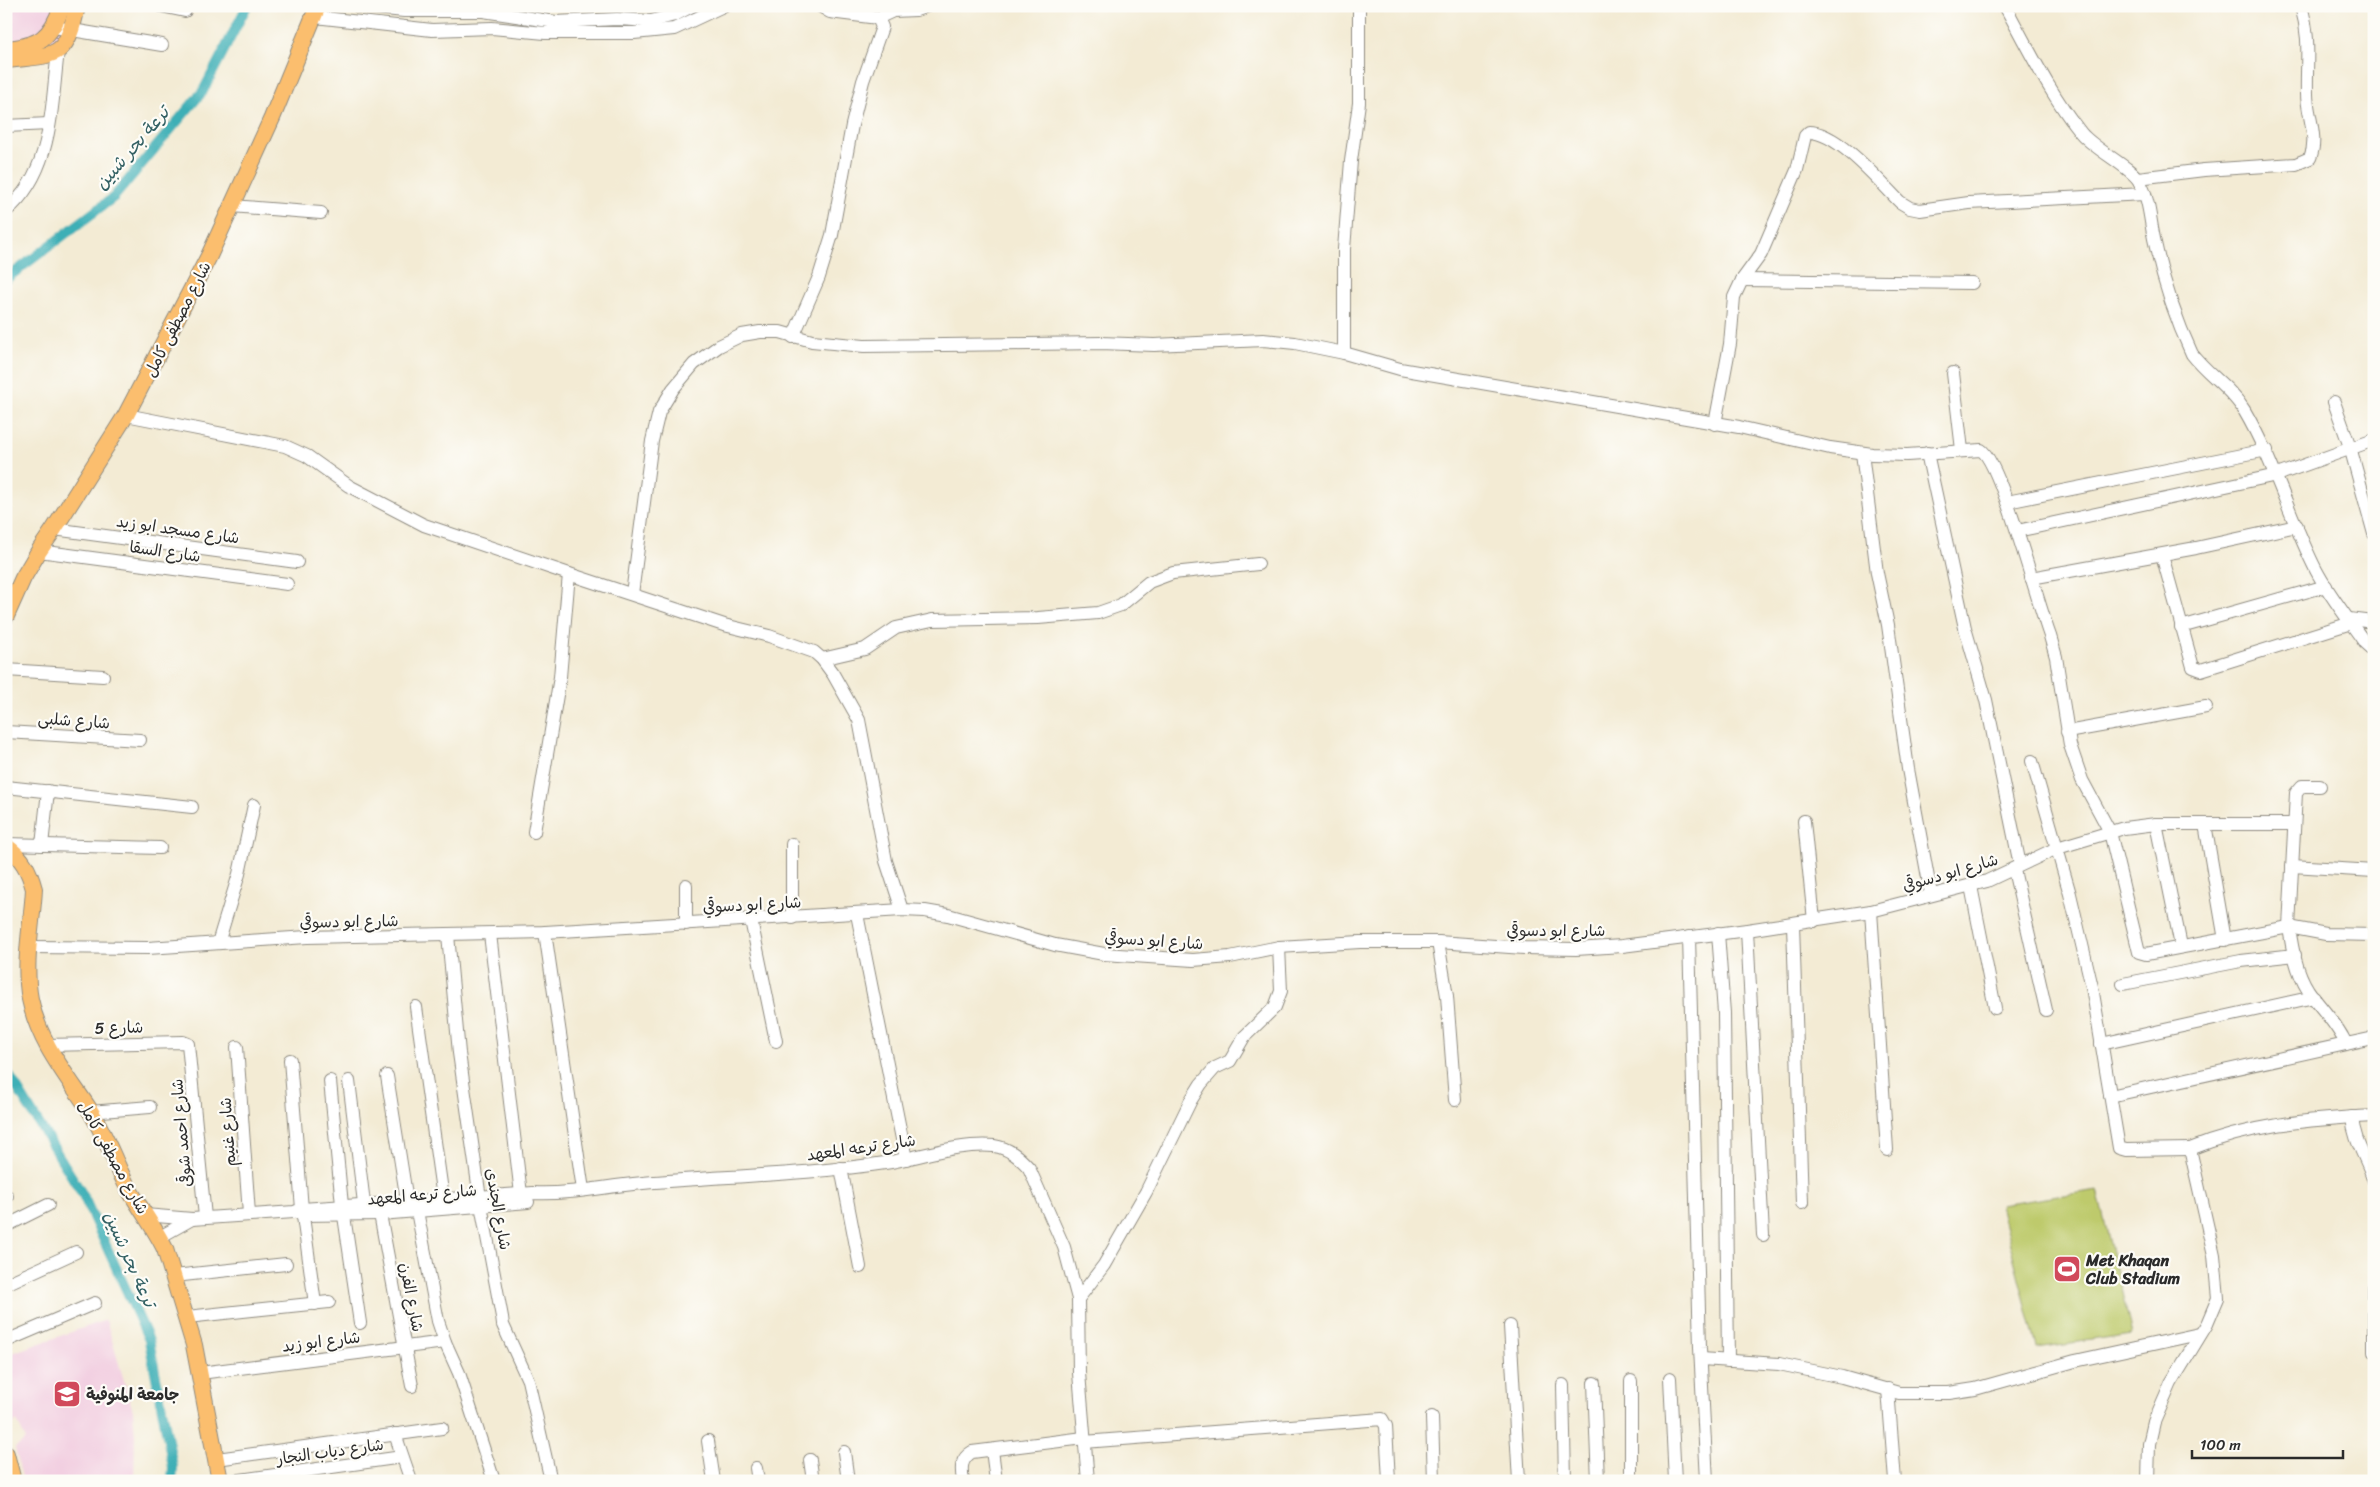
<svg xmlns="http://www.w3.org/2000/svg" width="2380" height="1487" viewBox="0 0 2380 1487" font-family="Sriracha,'Playpen Sans Arabic',sans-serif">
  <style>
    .built { fill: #f2cfe1 }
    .green { fill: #beca6c; stroke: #747a4c }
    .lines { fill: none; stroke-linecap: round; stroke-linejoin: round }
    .canal { stroke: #3dafb6; stroke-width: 10 }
    .minor-casing { stroke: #8f8b80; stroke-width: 14 }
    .major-casing { stroke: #8f8b80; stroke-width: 18 }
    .minor { stroke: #fff; stroke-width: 12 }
    .major { stroke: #fbbe6e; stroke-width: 16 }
    .labels { text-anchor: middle; stroke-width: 4.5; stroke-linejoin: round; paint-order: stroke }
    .street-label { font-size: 16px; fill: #2b2b2b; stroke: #fdfcf7 }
    .poi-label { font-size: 16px; font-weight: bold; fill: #2b2b2b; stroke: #fdfcf7; text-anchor: start }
    .water-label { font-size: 18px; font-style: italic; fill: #326063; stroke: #fdfcf7 }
  </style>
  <rect width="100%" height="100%" fill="#fdfcf7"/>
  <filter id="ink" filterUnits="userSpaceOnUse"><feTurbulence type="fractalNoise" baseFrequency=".02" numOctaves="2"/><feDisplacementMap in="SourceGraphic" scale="10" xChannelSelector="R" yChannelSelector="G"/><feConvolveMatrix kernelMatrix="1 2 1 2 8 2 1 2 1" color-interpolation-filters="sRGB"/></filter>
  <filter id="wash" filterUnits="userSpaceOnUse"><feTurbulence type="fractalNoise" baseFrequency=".0096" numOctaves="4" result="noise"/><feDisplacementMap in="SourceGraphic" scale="20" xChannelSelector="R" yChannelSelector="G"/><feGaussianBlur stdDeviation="1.12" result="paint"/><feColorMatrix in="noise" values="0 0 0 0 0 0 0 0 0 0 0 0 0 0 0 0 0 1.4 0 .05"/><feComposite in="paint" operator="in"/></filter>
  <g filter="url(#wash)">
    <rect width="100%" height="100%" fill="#f3ebd4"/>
    <!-- built -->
    <g class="built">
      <path d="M6,6H68L58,49L6,50Z"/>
      <path d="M106,1320L133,1411L135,1436L134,1481H23L15,1448L26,1440L17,1421L11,1425L6,1412V1355Z"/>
    </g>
    <!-- green -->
    <path class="green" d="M2097,1190L2132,1334L2037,1348L2000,1205Z"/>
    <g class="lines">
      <!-- canal -->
      <g class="canal">
        <path d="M6,279L114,197L203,91L247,6"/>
        <path d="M6,1070L83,1195L149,1340L173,1467L172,1481"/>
      </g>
    </g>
  </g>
  <g filter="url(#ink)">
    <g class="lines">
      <!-- minor casing -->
      <g class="minor-casing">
        <g id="minor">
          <path d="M161,6L185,11"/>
          <path d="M358,6L404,11H483L556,22L617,19L651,21L675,15L692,6"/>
          <path d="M820,6L830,12L878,18L893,11L916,10L927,6"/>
          <path d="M1359,6V103L1351,161L1344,249V353L1400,369L1739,427L1830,448L1872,454L1907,455L1981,450C2001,462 2038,605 2050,636L2056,657L2070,745L2082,780L2110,832L2139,952L2146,954L2289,927L2326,934L2374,935"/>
          <path d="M2005,6C2029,50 2050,94 2081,133C2094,149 2132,168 2139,181C2150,199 2150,223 2155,243C2163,280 2176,320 2192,354C2208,375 2230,387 2244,410C2274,461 2289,517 2316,570C2329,595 2349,620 2365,643L2374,651"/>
          <path d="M315,17L432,30L492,28L545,33H634L674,29L723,6"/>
          <path d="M54,27L162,45"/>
          <path d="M6,126L49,124"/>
          <path d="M2138,178L2204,170L2296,164L2310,158C2319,137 2307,115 2307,94C2306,61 2311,40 2301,6"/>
          <path d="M232,206L321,213"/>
          <path d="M6,211C53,172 51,107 58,51"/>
          <path d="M1742,280L1972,283"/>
          <path d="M793,337L819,277L832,235L852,125L863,81L882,27L878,18"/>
          <path d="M1953,373L1962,450"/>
          <path d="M2334,402L2350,447L2374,534"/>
          <path d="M126,415L285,446L307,456L349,486L424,525L569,574L724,625L769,636L814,652L822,659L833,674L859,720L886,861L902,910"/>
          <path d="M1715,424L1730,344L1734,297L1742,280L1761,254L1797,170L1805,136L1809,132C1838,132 1880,182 1900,202L1910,208L1920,210L1969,203L2145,194"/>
          <path d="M1862,453L1877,573L1888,625L1908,769L1931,894"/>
          <path d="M1927,453L1965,628L1986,700L2020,865"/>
          <path d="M2007,502L2267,450"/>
          <path d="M54,529L297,562"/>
          <path d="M2017,531L2277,475L2374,440"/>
          <path d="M39,551L287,584"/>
          <path d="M2162,555L2193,667L2201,670L2351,623"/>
          <path d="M2031,578L2196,548L2297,526"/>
          <path d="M632,594L652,441L659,412L673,389L694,364L719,346L742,335L760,332H780L812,341L864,346L1101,343L1154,345L1263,340L1295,343L1344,353"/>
          <path d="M2349,619L2374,622"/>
          <path d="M2181,627L2326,586"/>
          <path d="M822,659L865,649L896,628L932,620L1038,618L1098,613L1121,605L1149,582L1173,573L1258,564"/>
          <path d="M6,670L103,676"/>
          <path d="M6,732L140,740"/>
          <path d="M2067,732L2206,707"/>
          <path d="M2032,761L2070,894L2092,987L2119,1148L2126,1150L2190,1149"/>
          <path d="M2320,786H2302L2296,793L2289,927C2292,948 2296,971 2308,990C2320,1008 2337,1023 2346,1044L2374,1038"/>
          <path d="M6,787L192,807"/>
          <path d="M1804,821L1814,921"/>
          <path d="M2156,824L2181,946"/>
          <path d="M2205,824L2225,940"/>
          <path d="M534,832L560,677L569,574"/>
          <path d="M6,844L160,848"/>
          <path d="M792,844V918"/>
          <path d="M42,845L48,791"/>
          <path d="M2292,866L2374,871"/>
          <path d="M2014,870L2046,1010"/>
          <path d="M1971,886L1995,1008"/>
          <path d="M1871,911L1887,1150"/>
          <path d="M857,914L906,1159"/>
          <path d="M751,920L776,1041"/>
          <path d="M686,924V885"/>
          <path d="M1793,924L1802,1203"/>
          <path d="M1747,930L1763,1235"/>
          <path d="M545,932L583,1190"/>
          <path d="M1718,933L1724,1013L1728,1361"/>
          <path d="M490,934L521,1194"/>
          <path d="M448,935L459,1053L481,1205L502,1317L503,1325L528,1380L551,1481"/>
          <path d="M1689,937L1700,1348L1707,1481"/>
          <path d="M1438,942L1447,996L1455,1100"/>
          <path d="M218,943L239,874L254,805"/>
          <path d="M29,947L148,948L307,937L545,932L902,910L925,911L948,915L1055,945L1104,954L1193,960L1230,957L1279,947L1360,942H1438L1524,948L1576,949L1622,946L1747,930L1871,911L1987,881L2057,848L2124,828L2156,824H2294"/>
          <path d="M2123,984L2241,961L2295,955"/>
          <path d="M416,1007L443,1198"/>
          <path d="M2101,1044L2314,997"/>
          <path d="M47,1045L183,1042L188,1044L205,1217"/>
          <path d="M237,1047L249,1214"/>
          <path d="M290,1060L302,1209L315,1304"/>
          <path d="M387,1076L407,1201"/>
          <path d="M330,1081L342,1205"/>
          <path d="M349,1081L364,1203"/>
          <path d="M2110,1096L2346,1044"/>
          <path d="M90,1112L150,1107"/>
          <path d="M2352,1117C2354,1143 2367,1157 2374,1181"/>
          <path d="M841,1168L860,1267"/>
          <path d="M6,1197L7,1196"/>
          <path d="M417,1211L438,1321L445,1342L459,1373L494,1481"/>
          <path d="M380,1214L412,1386"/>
          <path d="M145,1215L192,1219L294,1212L302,1209L533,1193C570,1195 606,1186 643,1183C723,1176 805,1175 885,1163C917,1158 962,1142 994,1146C1009,1148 1019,1157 1029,1168L1064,1247L1078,1299"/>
          <path d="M301,1215L380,1214L528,1202"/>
          <path d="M344,1216L360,1323"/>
          <path d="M6,1226L48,1205"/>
          <path d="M160,1237L192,1219"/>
          <path d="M174,1276L286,1264"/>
          <path d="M6,1284L76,1252"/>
          <path d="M2374,1288V1351"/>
          <path d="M187,1317L329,1302"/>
          <path d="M1510,1326L1519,1481"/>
          <path d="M6,1341L95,1303"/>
          <path d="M1701,1359L1779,1364L1842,1377L1899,1393H1949L1975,1389L2075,1361L2199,1334"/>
          <path d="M200,1373L445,1342"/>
          <path d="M1670,1378L1675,1481"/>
          <path d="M1631,1381V1481"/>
          <path d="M1594,1383L1598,1481"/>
          <path d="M1563,1385L1565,1481"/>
          <path d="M1888,1389L1895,1481"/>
          <path d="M1432,1417L1434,1481"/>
          <path d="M395,1434L411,1481"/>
          <path d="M708,1441L714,1481"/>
          <path d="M1084,1442L1382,1419L1386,1426L1389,1481"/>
          <path d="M992,1450L996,1481"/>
          <path d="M844,1452L848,1481"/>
          <path d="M217,1459L442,1428"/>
          <path d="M810,1460L813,1481"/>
          <path d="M756,1468L758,1481"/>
          <path d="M233,1481L402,1457"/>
          <path d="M963,1481C961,1469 960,1459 972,1452L1084,1438"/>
          <path d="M1088,1481L1079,1373L1078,1299L1104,1265L1146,1192L1191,1100L1201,1084L1215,1068L1230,1061L1244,1037L1275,1007L1281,991L1279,947"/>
          <path d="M2148,1481L2149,1444L2154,1422L2171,1383L2207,1324L2218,1298L2214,1255L2190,1149C2249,1125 2310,1119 2374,1116"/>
        </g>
      </g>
      <!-- major casing -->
      <g class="major-casing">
        <g id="major">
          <path d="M6,49C39,46 51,38 62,6"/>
          <path d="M6,60C56,54 66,61 77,6"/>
          <path d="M6,616L23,578L39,551L54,529L126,415L209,256L272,118L318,6"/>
          <path d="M6,846C22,857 29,870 34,889C32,926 23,962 30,999C38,1040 64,1072 87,1106C103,1129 113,1158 126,1184C138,1206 154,1226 165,1249L194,1345L220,1481"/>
          <path d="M6,1454L13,1481"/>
        </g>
      </g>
      <!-- minor -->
      <use href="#minor" class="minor"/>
      <!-- major -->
      <use href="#major" class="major"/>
    </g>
  </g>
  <!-- icons -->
  <defs>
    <g id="stadium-square" transform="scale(1.4375)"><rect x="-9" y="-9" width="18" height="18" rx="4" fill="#d1495b" stroke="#fdfcf7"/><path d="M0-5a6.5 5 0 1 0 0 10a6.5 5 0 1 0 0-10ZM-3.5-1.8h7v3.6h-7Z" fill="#fff"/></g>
    <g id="university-square" transform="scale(1.4375)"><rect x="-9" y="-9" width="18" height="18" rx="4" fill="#d1495b" stroke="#fdfcf7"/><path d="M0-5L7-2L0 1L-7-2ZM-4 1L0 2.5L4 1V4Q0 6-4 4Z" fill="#fff"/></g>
  </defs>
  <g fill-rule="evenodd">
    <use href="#stadium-square" x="2067" y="1269"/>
    <use href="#university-square" x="67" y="1394"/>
  </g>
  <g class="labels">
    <!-- street labels -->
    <g class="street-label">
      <text transform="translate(177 319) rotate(-63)" y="6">شارع مصطفى كامل</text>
      <text transform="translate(178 529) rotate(8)" y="6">شارع مسجد ابو زيد</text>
      <text transform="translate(165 551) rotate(8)" y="6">شارع السقا</text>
      <text transform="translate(74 720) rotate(4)" y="6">شارع شلبى</text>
      <text transform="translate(1950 872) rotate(-16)" y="6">شارع ابو دسوقي</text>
      <text transform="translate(752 904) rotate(-3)" y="6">شارع ابو دسوقي</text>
      <text transform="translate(349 921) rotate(-1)" y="6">شارع ابو دسوقي</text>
      <text x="1556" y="936">شارع ابو دسوقي</text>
      <text transform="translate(1154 940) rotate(4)" y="6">شارع ابو دسوقي</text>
      <text transform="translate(119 1027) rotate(-1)" y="6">شارع 5</text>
      <text transform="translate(227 1132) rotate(-94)" y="6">شارع غنيم</text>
      <text transform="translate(181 1133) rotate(-95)" y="6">شارع احمد شوقى</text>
      <text transform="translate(861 1147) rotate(-8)" y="6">شارع ترعه المعهد</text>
      <text transform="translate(114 1157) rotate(61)" y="6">شارع مصطفى كامل</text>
      <text transform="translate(422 1194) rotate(-5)" y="6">شارع ترعه المعهد</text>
      <text transform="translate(499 1209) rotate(80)" y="6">شارع الجندى</text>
      <text transform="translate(412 1297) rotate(79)" y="6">شارع الفرن</text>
      <text transform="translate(321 1341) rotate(-7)" y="6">شارع ابو زيد</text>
      <text transform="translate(330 1451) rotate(-8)" y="6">شارع دياب النجار</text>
    </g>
    <!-- poi labels -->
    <g class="poi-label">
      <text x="2086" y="1266">Met Khaqan<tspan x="2086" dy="18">Club Stadium</tspan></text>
      <text x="86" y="1400">جامعة المنوفية</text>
    </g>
    <!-- water labels -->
    <g class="water-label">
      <text transform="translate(132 148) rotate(-49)" y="6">ترعة بحر شبين</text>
      <text transform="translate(130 1259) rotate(66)" y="6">ترعة بحر شبين</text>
    </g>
  </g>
  <!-- margin -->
  <rect width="2380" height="1487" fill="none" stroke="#fdfcf7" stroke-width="25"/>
  <!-- scale -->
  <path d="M2192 1450v8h151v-8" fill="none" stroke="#2b2b2b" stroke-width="2.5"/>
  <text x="2200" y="1450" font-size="15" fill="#2b2b2b" stroke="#fdfcf7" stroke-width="4" paint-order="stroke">100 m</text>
</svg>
